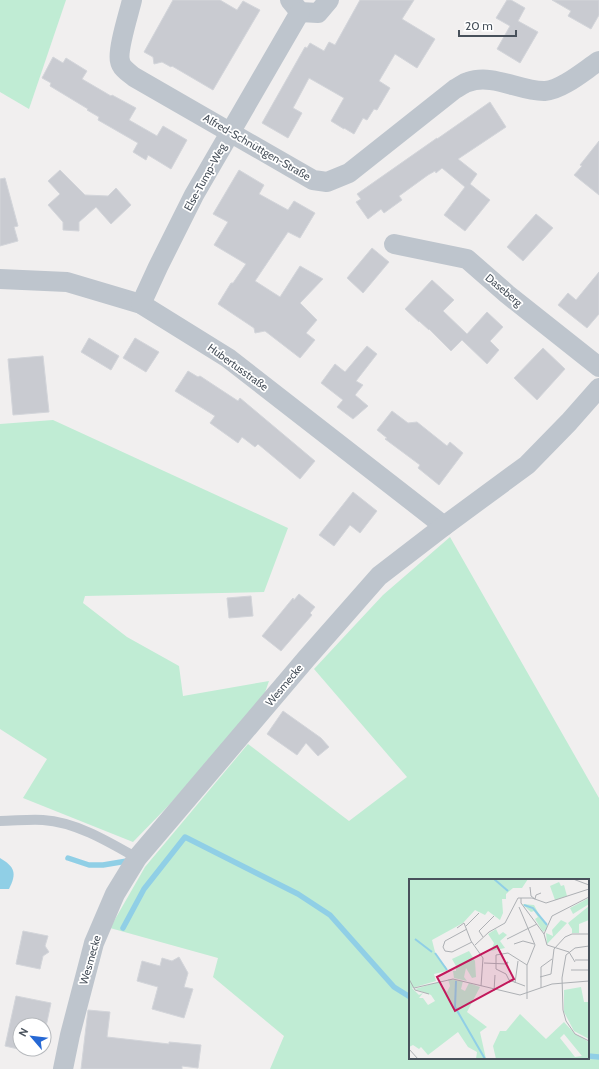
<svg xmlns="http://www.w3.org/2000/svg" width="599" height="1069" viewBox="0 0 599 1069" font-family="Cabin,sans-serif">
  <style>
    .green { fill: #c0ecd4; fill-rule: evenodd }
    .water { fill: #90cfe6 }
    .lines { fill: none; stroke-linecap: round; stroke-linejoin: round }
    .stream { stroke: #90cfe6; stroke-width: 5.5 }
    .building { fill: #c9cbd1; stroke: #d3d5da }
    .service { stroke: #bec5cd; stroke-width: 10 }
    .minor { stroke: #bec5cd; stroke-width: 20 }
    .labels { text-anchor: middle; stroke-width: 3.5; stroke-linejoin: round; paint-order: stroke }
    .street-label { font-size: 11px; fill: #48515b; stroke: #fff }
    .inset-river { fill: none; stroke: #90cfe6; stroke-width: 2 }
    .inset-road { fill: none; stroke: #adb0b4; stroke-width: 1 }
    .view { fill: #c2185b; fill-opacity: 0.15; stroke: #c2185b; stroke-width: 2 }
    .inset-edge { fill: none; stroke: #48515b; stroke-width: 2 }
  </style>
  <rect width="100%" height="100%" fill="#f1efef"/>
  <!-- green -->
  <g class="green">
    <path d="M0,0H66L29,109L0,92Z"/>
    <path d="M53,420L288,528L264,592L85,596L83,603L127,637L179,666L183,696L269,681L262,701L169,805L133,842L23,798L47,759L0,729V424Z"/>
    <path d="M450,537L599,798V1069H270L284,1036L213,977L218,958L110,928L145,867L248,744L349,821L407,777L314,669L383,595ZM410,880H588V1058H410Z"/>
  </g>
  <!-- water -->
  <path class="water" d="M0,858C15,867 17,873 9,889H0Z"/>
  <g class="lines">
    <!-- stream -->
    <g class="stream">
      <path d="M68,858L89,865H103L127,861"/>
      <path d="M123,928L144,889L185,837L298,894L330,915L394,987L410,997"/>
      <path d="M588,1056L599,1057"/>
    </g>
  </g>
  <!-- building -->
  <g class="building">
    <path d="M173,0H220L237,10L243,1L260,10L213,90L172,66L171,67L162,62L154,64L153,57L144,52Z"/>
    <path d="M360,0H414L402,19L435,39L417,68L395,54L379,81L390,88L377,110L374,109L367,120L363,118L354,134L344,128V129L331,121L344,98L309,78L293,108L302,113L288,138L262,123L305,47L307,48L310,43L324,51L329,42L335,45Z"/>
    <path d="M507,0H511L525,8L518,21L538,32L520,63L497,49L510,26L496,18Z"/>
    <path d="M552,0H599V15L591,29L568,16L571,11Z"/>
    <path d="M53,57L63,63L66,58L87,71L82,79L111,96L112,95L136,108L129,120L157,136L163,126L187,140L171,169L148,155L146,160L133,152L138,143L98,120L99,117L87,110L88,109L50,86L51,83L42,78Z"/>
    <path d="M490,102L506,127L458,159L477,174L470,184L490,200L465,231L444,215L465,187L442,168L436,173L435,171L428,175L399,196L402,200L384,213L381,209L368,219L356,202L361,199L357,194L437,138V139Z"/>
    <path d="M599,141V195L574,175L582,166L580,165Z"/>
    <path d="M60,170L85,195L108,196L116,188L131,205L111,224L96,207L79,222V231L63,230V222L48,205L60,194L48,181Z"/>
    <path d="M239,170L264,185L259,194L288,210L294,201L315,213L300,238L288,232L255,281L280,297L300,266L323,279L300,303L317,320L306,333L315,340L300,358L265,331L255,333L254,328L218,304L231,283H233L246,264L214,245L228,222L213,214Z"/>
    <path d="M5,178L18,226L14,227L18,241L0,246V179Z"/>
    <path d="M536,214L553,228L523,261L507,247Z"/>
    <path d="M372,248L389,262L363,293L347,278Z"/>
    <path d="M599,272V314L587,328L558,305L568,293L576,300Z"/>
    <path d="M432,280L454,300L443,311L467,334L487,312L503,327L490,341L499,350L487,364L462,340L451,351L429,329V330L419,321V322L405,309Z"/>
    <path d="M89,338L119,356L111,370L81,352Z"/>
    <path d="M135,338L159,352L146,372L123,358Z"/>
    <path d="M367,346L377,354L356,381L363,385L355,395L368,406L353,419L337,407L343,400L321,383L335,364L345,372Z"/>
    <path d="M543,348L565,369L537,400L514,378Z"/>
    <path d="M43,356L49,412L13,415L8,359Z"/>
    <path d="M188,371L198,377L200,376L238,401L240,398L315,461L300,479L258,444L255,447L242,437L238,443L210,423L215,416L175,391Z"/>
    <path d="M392,411L408,423L417,422L447,446L450,442L463,453L439,485L418,468L420,465L385,439L387,438L377,430Z"/>
    <path d="M353,492L377,511L360,533L350,525L334,546L319,535Z"/>
    <path d="M299,594L315,607L310,613L312,615L281,651L262,636L293,598L294,600Z"/>
    <path d="M251,596L253,616L229,618L227,598Z"/>
    <path d="M283,711L321,738L329,747L318,756L306,743L297,755L267,734Z"/>
    <path d="M23,931L48,936L45,946L49,952L43,956L40,969L16,964Z"/>
    <path d="M179,957L188,973L184,987L193,989L184,1018L152,1009L158,987L137,981L142,961L160,966L162,958L172,961Z"/>
    <path d="M16,996L51,1003L44,1036V1025H20V1049H41L40,1054L5,1046Z"/>
    <path d="M88,1010L110,1012L107,1037L169,1044V1042L201,1045L198,1068L182,1066V1069H81Z"/>
  </g>
  <g class="lines">
    <!-- service -->
    <path class="service" d="M0,821C14,821 29,819 43,820C76,822 109,842 137,858"/>
    <!-- minor -->
    <g class="minor">
      <path d="M132,0C129,13 117,50 120,61C121,68 129,73 134,77L313,180L327,182L349,173L455,89C459,87 464,83 468,82C493,73 521,92 545,91C562,90 585,70 599,61"/>
      <path d="M290,0L300,12L318,13L329,0"/>
      <path d="M394,244L467,259L507,294L599,367"/>
      <path d="M0,279L67,282L141,304L228,358L444,526"/>
      <path d="M141,304L158,267L194,195L300,12"/>
      <path d="M63,1069L70,1035L94,943L115,894L137,858L306,659L379,576L444,526L527,465L569,422L599,388"/>
    </g>
  </g>
  <g class="labels">
    <!-- street labels -->
    <g class="street-label">
      <text transform="translate(257 147) rotate(30)" y="4">Alfred-Schnüttgen-Straße</text>
      <text transform="translate(205 177) rotate(-61)" y="4">Else-Tump-Weg</text>
      <text transform="translate(504 290) rotate(40)" y="4">Daseberg</text>
      <text transform="translate(238 367) rotate(36)" y="4">Hubertusstraße</text>
      <text transform="translate(284 685) rotate(-50)" y="4">Wesmecke</text>
      <text transform="translate(90 960) rotate(-74)" y="4">Wesmecke</text>
    </g>
  </g>
  <!-- overview -->
  <g transform="translate(409 879)">
    <rect width="180" height="180" fill="#f1efef"/>
    <path d="M0,0H119L113,9H104L97,15V20H93L94,34L91,41L79,32L76,36L66,31L54,44L23,61L27,77L37,88L38,92L25,95L27,102L3,109L10,116L14,114L10,119H14L19,126L26,122L22,116L6,110L30,103L38,113L41,107L39,100L54,102L52,110L56,112L60,104L71,108L58,133L78,148L71,153L77,180H67L68,173L59,168L49,153L19,176L12,168L10,170L4,166L0,168ZM150,3L152,7L155,6L158,17L146,21L141,7ZM180,19V25L164,35L161,29ZM113,25L125,26L133,41L138,44V50L134,53L126,40L129,38L125,32L122,33ZM180,27V41L170,45V54H163V50L159,44ZM152,41L158,44L138,65L137,54L144,57L143,51ZM87,50L90,56L94,53L98,56L91,62L96,69L82,72L85,64L79,55ZM60,72L66,82L67,98L63,99L57,89L55,98L58,102L45,99L44,92H47V87L43,80ZM172,108L175,123H180V160L165,152L155,133V111ZM111,135L137,160L155,143L166,155L180,163V180H87L84,167L91,152H97ZM155,155L173,177L166,178L151,159Z" fill="#c0ecd4" fill-rule="evenodd"/>
    <path class="inset-river" d="M85,0L99,12M115,26L124,29L138,46M6,60L23,73M26,74L38,91M47,102L46,128L76,180"/>
    <path class="inset-road" d="M164,0L180,6M121,8L122,17L126,20L127,16L132,14M112,19V24L135,55L138,66L160,73L166,83M110,28L126,66L118,86V120M57,47L70,34M48,49L55,44L62,62L74,79L72,107M58,50L36,62L34,68L36,72L43,73L63,63M135,55L143,37L180,18M74,58L70,52L85,37M98,60L128,45M105,65L114,62L125,65M66,66L80,53L96,44L109,19H123L137,24L180,10M180,67L166,69L157,76L153,99L154,131L157,142L166,155L180,162M166,81H180M75,84L98,85L99,83L96,84M162,91H180M131,98L142,95L145,70L156,58L163,55H180M0,100L6,111L20,115M106,104L109,82M116,107L100,101L97,95L87,90V76L99,74L118,86M5,109L44,100L111,116L143,105L180,102M132,109V88L143,80M85,112L86,96M0,170L9,180"/>
    <path class="view" d="M88,67L105,100L46,132L28,98Z"/>
    <rect width="180" height="180" class="inset-edge"/>
  </g>
  <!-- north arrow -->
  <g transform="translate(32 1037) rotate(298)"><circle r="19" fill="#ffffff" stroke="#b6b9bd"/>
  <path d="M0-3L7 15L0 10L-7 15Z" fill="#2668d4"/>
  <text y="-6" font-size="11" font-weight="bold" text-anchor="middle" fill="#48515b">N</text>
  </g>
  <!-- scale -->
  <path d="M459 30v6h57v-6" fill="none" stroke="#48515b" stroke-width="2"/>
  <text x="465" y="30" font-size="12" fill="#48515b" stroke="#ffffff" stroke-width="3" paint-order="stroke">20 m</text>
</svg>
